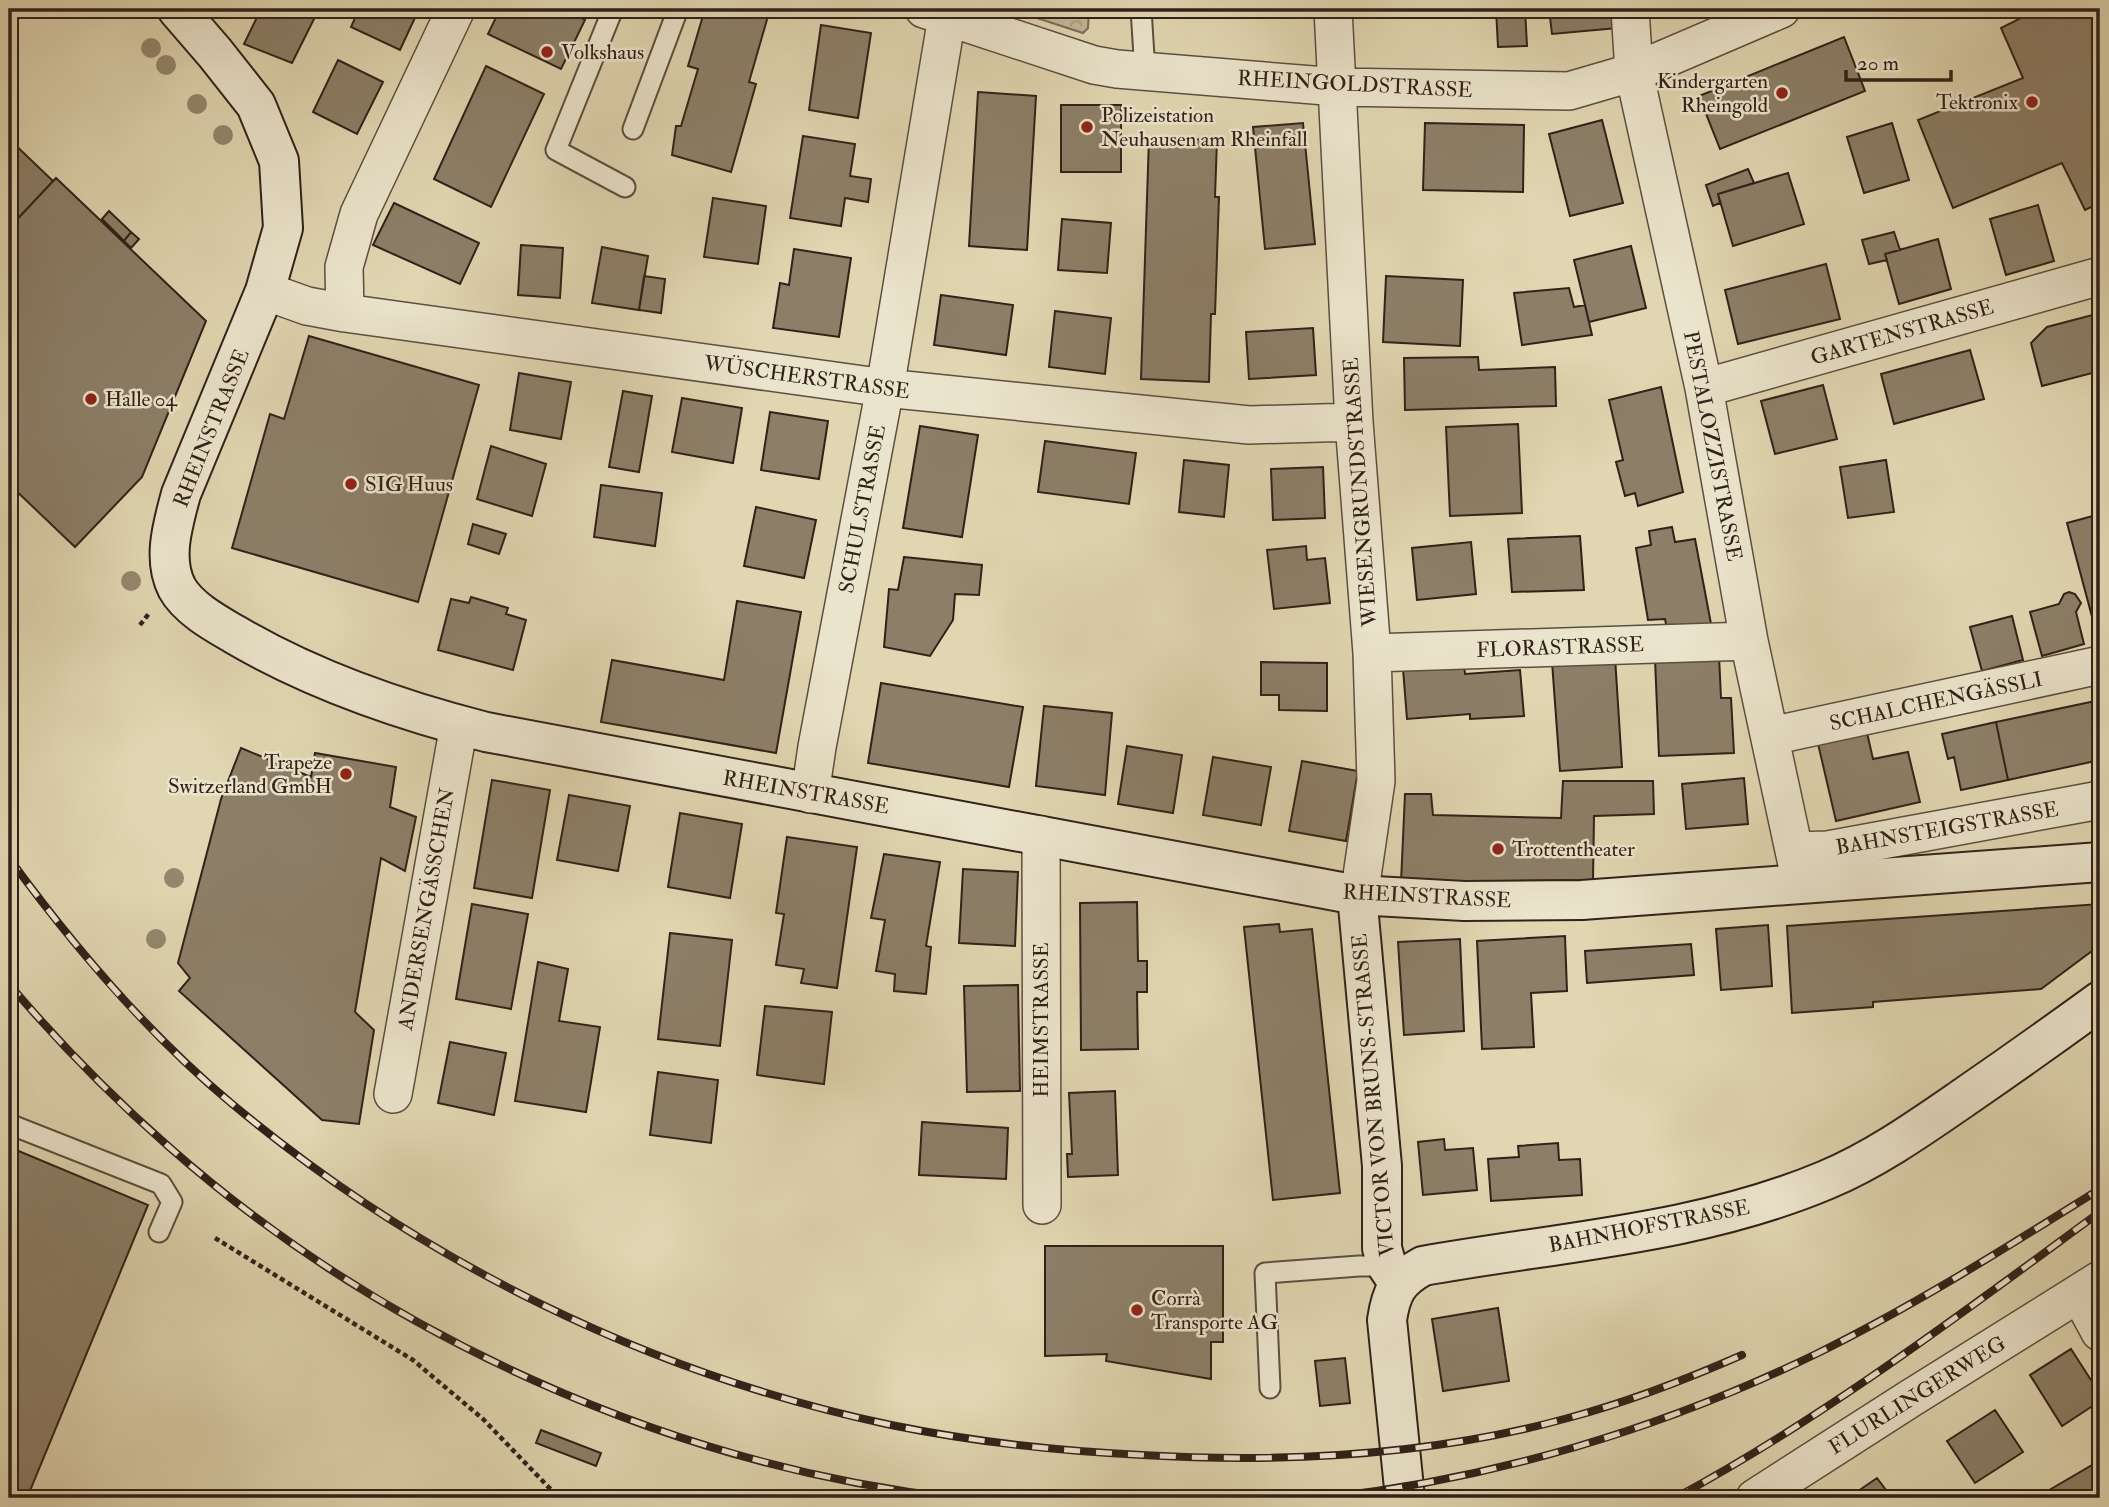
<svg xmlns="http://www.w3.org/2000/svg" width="2109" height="1507" font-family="'IM FELL Double Pica',serif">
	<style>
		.forest { fill: url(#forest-crowns); stroke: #7a6c58; stroke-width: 2 }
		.building { fill: #8c7f68; stroke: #312119; stroke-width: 2 }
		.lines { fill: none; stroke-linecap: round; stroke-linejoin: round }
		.lane-casing { stroke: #5d4e3f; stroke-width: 23 }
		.street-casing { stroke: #5d4e3f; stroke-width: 40 }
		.secondary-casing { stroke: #312119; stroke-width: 42 }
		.path { stroke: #312119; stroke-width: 4.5; stroke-dasharray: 5 3.5; stroke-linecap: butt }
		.lane { stroke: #ebe4cc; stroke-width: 19 }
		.street { stroke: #ebe4cc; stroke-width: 37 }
		.secondary { stroke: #ebe4cc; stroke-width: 38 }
		.rail-casing { stroke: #312119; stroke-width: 8 }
		.rail { stroke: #ebe4cc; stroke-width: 5; stroke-dasharray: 16; stroke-linecap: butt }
		.tree { fill: #94876e }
		.poi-dot { fill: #8f2418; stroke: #ebe4cc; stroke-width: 2.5 }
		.labels { text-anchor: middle; stroke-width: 5; stroke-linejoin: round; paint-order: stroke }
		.poi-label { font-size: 21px; fill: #312119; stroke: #ebe4cc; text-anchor: start }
		.street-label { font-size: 21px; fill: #312119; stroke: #ebe4cc }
	</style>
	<defs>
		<pattern id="forest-crowns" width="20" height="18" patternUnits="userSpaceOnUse" patternTransform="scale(1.75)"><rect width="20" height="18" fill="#c2b797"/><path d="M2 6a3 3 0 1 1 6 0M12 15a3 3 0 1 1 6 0" fill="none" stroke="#a79d82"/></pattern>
	</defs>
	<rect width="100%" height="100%" fill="#e0d6b1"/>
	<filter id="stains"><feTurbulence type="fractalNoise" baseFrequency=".00286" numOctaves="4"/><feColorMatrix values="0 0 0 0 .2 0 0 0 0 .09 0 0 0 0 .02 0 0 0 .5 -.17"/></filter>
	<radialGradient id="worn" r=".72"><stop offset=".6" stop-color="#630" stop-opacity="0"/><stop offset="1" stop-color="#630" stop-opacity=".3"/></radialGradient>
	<path class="forest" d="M1009 9H1089L1088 28 1083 33Z"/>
	<path class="building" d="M261 9H319L292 63 244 44Z
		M359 9H419L400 50 351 27Z
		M500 9H579L576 15 585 20 561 69 488 34Z
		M705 9H770L749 82 756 84 731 172 672 155 676 126H681L698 69 688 66Z
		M1496 9H1525L1527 46 1498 47Z
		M1549 9H1615L1617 28 1552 34Z
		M2039 9H2096L2100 17V203L2085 210 2062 163 1953 208 1918 120 2023 78 2001 28Z
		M821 25 871 33 858 118 809 110Z
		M1844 37 1865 91 1720 149 1699 96Z
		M338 60 383 82 357 134 313 112Z
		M486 66 544 94 491 207 434 179Z
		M978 92 1036 96 1027 250 969 246Z
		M1061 105H1121V172H1061Z
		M1602 120 1623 203 1570 216 1549 134Z
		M1303 123 1315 244 1265 249 1253 127Z
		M1425 123 1524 125 1523 192 1423 190Z
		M1892 123 1909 180 1864 193 1847 137Z
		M803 136 855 144 850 176 871 179 868 202 845 198 841 226 790 218Z
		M1149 138 1217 140 1215 197H1219L1215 314H1211L1209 382 1141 379Z
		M9 139 53 181 9 228Z
		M1748 169 1754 183 1718 194 1720 203 1713 206 1706 185Z
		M1788 173 1804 224 1733 246 1718 194Z
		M56 178 206 321 142 477 75 547 9 484V228Z
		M713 198 766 206 758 264 704 257Z
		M394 203 479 243 460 284 373 245Z
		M2038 205 2054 261 2006 275 1990 219Z
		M109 211 131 232 124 241 102 219Z
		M1062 219 1111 223 1107 273 1058 270Z
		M131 232 139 239 131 248 124 241Z
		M1894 232 1900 250 1885 254 1887 260 1869 264 1862 240Z
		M1938 239 1951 289 1899 304 1885 254Z
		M521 245 563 248 560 298 518 295Z
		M1631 246 1646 308 1589 322 1574 260Z
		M602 247 648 256 639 310 592 303Z
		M794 249 851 258 839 337 773 328 780 283 789 285Z
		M1826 264 1840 319 1738 344 1725 290Z
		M644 276 665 279 661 313 639 310Z
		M1386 276 1463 280 1460 346 1383 342Z
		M1569 288 1574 307 1585 305 1592 335 1522 345 1514 293Z
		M941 295 1013 305 1006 355 934 345Z
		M1055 311 1111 318 1105 374 1049 367Z
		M2100 313V371L2042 386 2031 343 2047 327Z
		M1313 328 1316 375 1249 379 1246 332Z
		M309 336 479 385 418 602 232 548 270 414 284 419Z
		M1970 350 1984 399 1894 424 1881 374Z
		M1478 357 1479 370 1555 367 1556 406 1405 410 1404 358Z
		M519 373 571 382 561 439 510 430Z
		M1823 385 1837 439 1775 454 1761 401Z
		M1661 387 1683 492 1638 506 1635 493 1625 496 1616 462 1623 460 1609 400Z
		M623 391 652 396 639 472 609 467Z
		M682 398 742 408 733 463 672 452Z
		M770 412 828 421 819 479 761 470Z
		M1518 424 1522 513 1450 516 1446 427Z
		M920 426 978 435 962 537 903 528Z
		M1045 441 1136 453 1129 504 1038 492Z
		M491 446 546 464 532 516 477 499Z
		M1184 460 1229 465 1224 517 1179 512Z
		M1886 460 1894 512 1848 518 1840 467Z
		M1323 467 1325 518 1273 520 1271 469Z
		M601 485 662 493 655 546 594 537Z
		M756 507 816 520 804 578 744 566Z
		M2100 514V643H2099L2067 523Z
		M473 524 506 534 499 554 468 544Z
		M1672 527 1675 542 1695 539 1711 624 1667 629 1665 619 1648 620 1636 548 1651 545 1649 531Z
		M1580 536 1584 590 1512 592 1508 539Z
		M1471 542 1476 594 1417 600 1412 548Z
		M1306 546 1307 560 1325 558 1330 603 1274 609 1267 550Z
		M904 557 982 565 979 595 955 594 953 620 930 656 884 647 889 589 898 590Z
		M2069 592 2075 594 2081 603 2076 612 2084 644 2042 656 2030 612 2059 604 2064 594Z
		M471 597 508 608 506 614 526 620 513 670 438 650 451 599 469 603Z
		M737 601 801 612 776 753 601 722 612 660 724 680Z
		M2012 616 2023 660 1982 671 1970 627Z
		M1719 656 1721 698H1731L1734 753 1659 756 1655 659Z
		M1615 657 1622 767 1560 771 1552 662Z
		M1261 662 1327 663V711L1279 710V695H1261Z
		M1464 664 1465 674 1520 670 1524 716 1470 719V714L1407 719 1403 669Z
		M881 683 1023 707 1009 787 868 763Z
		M2100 700V760L2008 780 1996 722Z
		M1044 706 1112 713 1105 795 1036 786Z
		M1996 722 2008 780 1961 790 1954 757 1948 759 1942 734Z
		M1865 724 1873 759 1908 752 1920 802 1836 821 1816 735Z
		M1127 746 1182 755 1173 813 1118 804Z
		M241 748 311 777 315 753 396 767 390 807 416 817 405 871 381 858 355 1012 374 1030 359 1124 322 1120 179 991 190 978 178 963 221 799Z
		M1213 757 1271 767 1261 825 1203 815Z
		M1302 761 1358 771 1346 841 1289 831Z
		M1744 778 1748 824 1686 829 1682 784Z
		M492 780 550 790 532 898 474 888Z
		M1563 781H1653L1654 814 1594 816 1593 880 1401 882 1405 794H1431L1433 815 1561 818Z
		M569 795 630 806 618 871 557 860Z
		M680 813 742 824 730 898 668 887Z
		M787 837 857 847 837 988 801 983 804 969 776 965 784 914 776 913Z
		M884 854 940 862 926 946 931 947 926 994 894 991 895 974 876 971 885 920 871 918Z
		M963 869 1018 872 1015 946 959 943Z
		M1137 902 1138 961H1147V992H1137L1138 1049 1081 1050 1080 903Z
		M472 904 528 914 511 1009 456 999Z
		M2100 904V945L2041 989 1873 1002V1007L1792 1013 1787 926Z
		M1279 924 1280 932 1312 929 1340 1193 1273 1200 1244 927Z
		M1768 925 1772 986 1721 990 1716 929Z
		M670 933 732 940 720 1046 658 1039Z
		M1565 936 1567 991 1531 993 1534 1047 1482 1049 1477 941Z
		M1460 939 1464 1031 1404 1035 1398 942Z
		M1691 944 1694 975 1587 983 1585 951Z
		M538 962 568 969 559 1021 600 1027 586 1112 515 1101Z
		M1018 985 1020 1091 967 1092 964 986Z
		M765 1006 832 1012 824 1084 757 1075Z
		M450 1042 506 1053 494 1115 438 1103Z
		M658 1072 718 1080 711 1143 650 1135Z
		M1115 1091 1118 1175 1068 1177 1067 1154H1072L1069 1093Z
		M922 1122 1008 1128 1006 1179 919 1175Z
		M1444 1139 1445 1150 1473 1148 1477 1190 1423 1195 1418 1142Z
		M1558 1143 1559 1160 1580 1159 1582 1195 1491 1201 1488 1159 1519 1157 1518 1146Z
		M9 1147 148 1205 27 1498 9 1491Z
		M1045 1246H1223V1342H1211V1379L1106 1361 1107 1354 1045 1356Z
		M1498 1308 1509 1381 1443 1391 1432 1319Z
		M2071 1349 2100 1394V1401L2062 1426 2030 1375Z
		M1345 1358 1350 1403 1320 1406 1315 1361Z
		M1995 1410 2023 1452 1975 1483 1947 1441Z
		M541 1430 601 1453 596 1466 536 1443Z
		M2094 1464 2100 1475V1498H2057L2051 1489Z
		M1877 1478 1892 1498H1848Z"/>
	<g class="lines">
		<defs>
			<path id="lane" d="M613 9 556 150 625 187
				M1141 9 1145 72
				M633 129 678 9
				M9 1124 161 1184 172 1202 159 1232
				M1270 1388 1265 1273 1359 1266H1387"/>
			<path id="street" d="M924 9 1094 65 1117 69 1338 87 1569 91 1634 72 1781 9
				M1333 9 1354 422 1372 653 1376 781 1362 876 1357 895
				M1630 9 1634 72 1704 388 1749 641 1801 883
				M265 291 307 306 345 313 885 388 1249 425 1354 422
				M345 313 344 267 359 214 456 9
				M1704 388 2100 276
				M1372 653 1749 641
				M1771 736 2100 665
				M810 794 817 747 885 388 947 17
				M1041 835 1042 1205
				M1794 851 1828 850 2100 800
				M393 1094 459 725
				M2079 1293 2100 1332
				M1755 1498 1911 1398 2100 1280"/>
			<path id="secondary" d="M177 9 215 53 256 105 279 161 283 228 265 291 181 494C173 524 162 559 177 588 188 608 215 623 234 634 312 680 399 710 486 732L1357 895 1464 901 1582 900 2100 862
				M1357 895 1382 1166V1248L1387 1266 1399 1284
				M1405 1498 1387 1320C1391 1293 1397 1280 1423 1266 1557 1242 1698 1234 1826 1180 1876 1159 1921 1127 1966 1096 2011 1065 2056 1033 2100 1001"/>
		</defs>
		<use href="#lane" class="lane-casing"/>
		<use href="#street" class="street-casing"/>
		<use href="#secondary" class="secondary-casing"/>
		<path class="path" d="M140 625 150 612
			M215 1238 413 1360 483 1419 559 1498"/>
		<use href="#lane" class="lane"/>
		<use href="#street" class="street"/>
		<use href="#secondary" class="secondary"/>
		<defs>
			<path id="rail" d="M9 858C74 947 146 1032 231 1103 420 1261 649 1374 891 1425 974 1442 1058 1451 1142 1455 1283 1463 1431 1456 1568 1418 1628 1402 1685 1380 1742 1355
				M9 984C58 1042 111 1096 168 1146 383 1336 671 1466 956 1498
				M1323 1498C1493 1479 1662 1429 1816 1354 1914 1306 2007 1247 2100 1189
				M1675 1498C1825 1417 1962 1313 2100 1212"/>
		</defs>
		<use href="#rail" class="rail-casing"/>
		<use href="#rail" class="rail"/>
	</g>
	<g class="tree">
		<circle cx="151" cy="48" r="10"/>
		<circle cx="166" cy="65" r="10"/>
		<circle cx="197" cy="104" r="10"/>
		<circle cx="223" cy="135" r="10"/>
		<circle cx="131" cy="581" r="10"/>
		<circle cx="174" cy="878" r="10"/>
		<circle cx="156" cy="939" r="10"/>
	</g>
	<g class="poi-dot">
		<circle cx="547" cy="52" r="7"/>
		<circle cx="1782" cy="93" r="7"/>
		<circle cx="2032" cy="102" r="7"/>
		<circle cx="1087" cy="127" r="7"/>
		<circle cx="91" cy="399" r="7"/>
		<circle cx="351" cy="484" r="7"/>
		<circle cx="346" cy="774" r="7"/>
		<circle cx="1498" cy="849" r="7"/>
		<circle cx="1137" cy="1310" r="7"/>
	</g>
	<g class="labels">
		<g class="poi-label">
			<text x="561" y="59">Volkshaus</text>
			<text x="1768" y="88" text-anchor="end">Kindergarten<tspan x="1768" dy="24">Rheingold</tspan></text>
			<text x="2018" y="109" text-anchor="end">Tektronix</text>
			<text x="1101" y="122">Polizeistation<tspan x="1101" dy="24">Neuhausen am Rheinfall</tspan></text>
			<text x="105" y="406">Halle 04</text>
			<text x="365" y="491">SIG Huus</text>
			<text x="332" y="769" text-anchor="end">Trapeze<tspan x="332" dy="24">Switzerland GmbH</tspan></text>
			<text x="1512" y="856">Trottentheater</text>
			<text x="1151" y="1305">Corrà<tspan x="1151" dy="24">Transporte AG</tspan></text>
		</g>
		<g class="street-label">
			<text transform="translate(1355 84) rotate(3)" y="7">RHEINGOLDSTRASSE</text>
			<text transform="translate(1902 332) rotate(-16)" y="7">GARTENSTRASSE</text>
			<text transform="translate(807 377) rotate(8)" y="7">WÜSCHERSTRASSE</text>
			<text transform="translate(211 428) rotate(-68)" y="7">RHEINSTRASSE</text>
			<text transform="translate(1713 446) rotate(79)" y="7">PESTALOZZISTRASSE</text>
			<text transform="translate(1360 492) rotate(-94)" y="7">WIESENGRUNDSTRASSE</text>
			<text transform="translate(862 509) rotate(-79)" y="7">SCHULSTRASSE</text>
			<text transform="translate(1560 647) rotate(-2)" y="7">FLORASTRASSE</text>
			<text transform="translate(1936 701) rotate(-12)" y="7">SCHALCHENGÄSSLI</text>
			<text transform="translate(806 792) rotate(10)" y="7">RHEINSTRASSE</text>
			<text transform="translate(1947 828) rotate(-10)" y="7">BAHNSTEIGSTRASSE</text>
			<text transform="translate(1427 896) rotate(3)" y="7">RHEINSTRASSE</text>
			<text transform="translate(426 909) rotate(-80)" y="7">ANDERSENGÄSSCHEN</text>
			<text transform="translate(1041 1020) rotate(-90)" y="7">HEIMSTRASSE</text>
			<text transform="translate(1373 1095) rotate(-95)" y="7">VICTOR VON BRUNS-STRASSE</text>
			<text transform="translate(1649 1226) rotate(-11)" y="7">BAHNHOFSTRASSE</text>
			<text transform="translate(1917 1395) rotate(-32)" y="7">FLURLINGERWEG</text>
		</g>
	</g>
	<rect width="2109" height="1507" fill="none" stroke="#e0d6b1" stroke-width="35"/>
	<rect x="10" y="10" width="2088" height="1486" fill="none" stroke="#312119" stroke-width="3.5"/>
	<rect x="18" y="18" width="2074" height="1472" fill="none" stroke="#312119" stroke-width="2"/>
	<path d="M1846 70v10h105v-10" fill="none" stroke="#312119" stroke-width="3.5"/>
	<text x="1857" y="70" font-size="21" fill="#312119" stroke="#ebe4cc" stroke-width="5" paint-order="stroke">20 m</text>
	<rect width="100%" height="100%" filter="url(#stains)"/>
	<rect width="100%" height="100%" fill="url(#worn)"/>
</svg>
